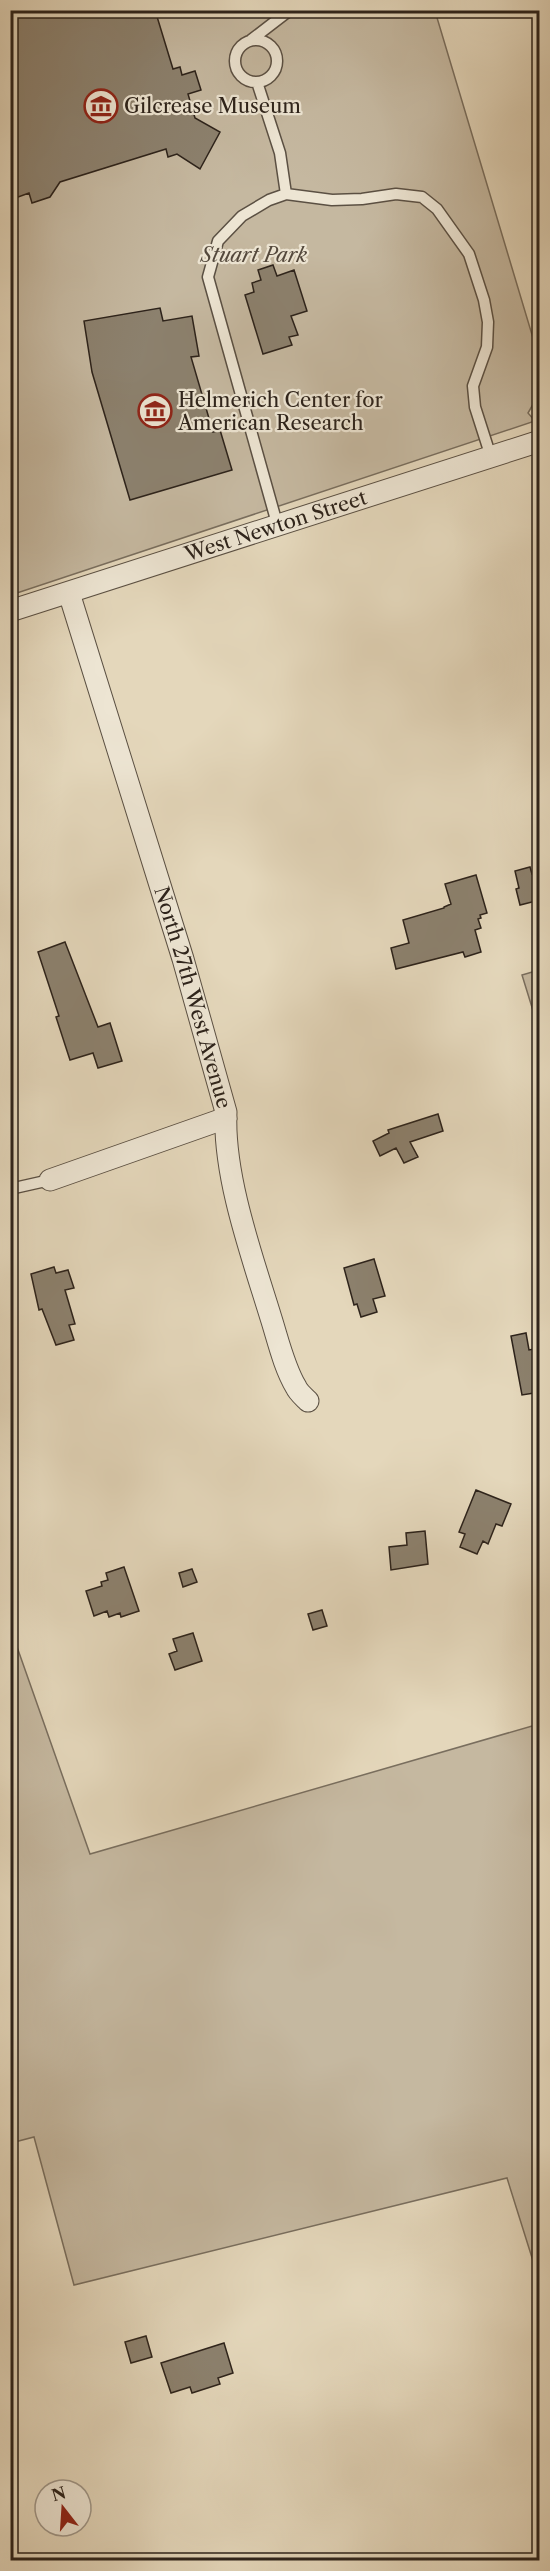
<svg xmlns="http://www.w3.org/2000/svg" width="550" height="2571" font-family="'Libre Caslon Text',serif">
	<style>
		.green { fill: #c5b8a0; stroke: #796e5e; stroke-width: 1.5 }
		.building { fill: #8c816e; stroke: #2d231b; stroke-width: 1.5 }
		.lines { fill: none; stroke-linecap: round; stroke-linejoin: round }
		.lane-casing { stroke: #5b5043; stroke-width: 13 }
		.street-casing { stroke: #5b5043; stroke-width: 23 }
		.lane { stroke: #ede5d3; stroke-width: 10 }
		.street { stroke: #ede5d3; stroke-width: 21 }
		.labels { text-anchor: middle; stroke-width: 4.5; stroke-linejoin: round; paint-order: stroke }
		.poi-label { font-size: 20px; fill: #2d231b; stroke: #ede5d3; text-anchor: start }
		.park-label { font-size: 20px; font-style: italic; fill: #53483c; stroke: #ede5d3 }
		.street-label { font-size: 20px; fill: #2d231b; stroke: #ede5d3 }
	</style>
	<rect width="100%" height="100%" fill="#e4d7bb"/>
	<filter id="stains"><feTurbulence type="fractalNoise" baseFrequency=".00333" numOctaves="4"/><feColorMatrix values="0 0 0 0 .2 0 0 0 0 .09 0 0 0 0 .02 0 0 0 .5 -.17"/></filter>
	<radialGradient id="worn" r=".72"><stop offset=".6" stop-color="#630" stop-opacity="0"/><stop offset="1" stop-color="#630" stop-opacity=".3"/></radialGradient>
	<path class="green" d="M10 11H435L539 358V394L528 413 535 421 11 595Z
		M539 970H540L539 1030 522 975Z
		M10 1627 90 1854 539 1724V2280L507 2178 74 2285 34 2137 11 2143Z"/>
	<path class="building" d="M10 10H155L173 69 180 67 182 75 195 71 201 90 188 94 195 118 220 132 200 169 177 154 168 157 166 149 60 182 50 197 32 203 29 193 10 200Z
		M273 265 277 276 294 270 307 311 291 316 298 335 289 337 292 345 263 354 245 295 254 292 252 283 261 280 258 270Z
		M160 308 163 321 192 316 199 356 191 357 213 432 220 430 232 470 130 500 92 372 84 321Z
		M530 867 532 874 540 872V900L520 905 516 889 519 888 515 871Z
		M476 875 487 913 480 915 481 918 478 919 481 928 475 930 481 952 465 957 463 952 396 969 391 948 409 943 403 920 444 908V907L451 904 445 884Z
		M65 942 98 1027 110 1023 122 1061 98 1068 93 1053 70 1060 56 1017 59 1016 38 952Z
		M438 1114 443 1131 410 1142 418 1157 404 1163 396 1148 380 1156 373 1141 389 1133 388 1130Z
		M374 1259 385 1296 373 1299 377 1312 361 1317 357 1304 354 1305 344 1268Z
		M54 1267 56 1273 68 1270 74 1288 65 1290 75 1324 69 1325 74 1340 56 1345 42 1309 39 1310 31 1274Z
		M526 1333 529 1350 540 1348V1392L522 1395 511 1336Z
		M476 1490 511 1504 502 1526 496 1524 488 1544 483 1541 477 1554 460 1547 465 1534 459 1532Z
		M425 1531 428 1564 391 1570 389 1547 407 1545 406 1533Z
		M124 1567 139 1611 121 1617 120 1613 109 1617 107 1611 94 1616 86 1591 102 1586 101 1582 108 1580 106 1573Z
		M192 1569 197 1582 183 1587 179 1573Z
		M322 1610 327 1626 313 1630 308 1614Z
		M193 1633 202 1661 175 1670 169 1654 177 1651 173 1639Z
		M146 2336 152 2357 131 2363 125 2342Z
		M224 2343 233 2373 218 2378 220 2384 192 2393 190 2387 171 2393 161 2363Z"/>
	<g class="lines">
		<defs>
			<path id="lane" d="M251 40 290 10
				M235 61a21 21 0 1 1 42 0a21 21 0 1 1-42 0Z
				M257 82 280 153 286 194
				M278 527 208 277 218 241 242 216 269 200 286 194 332 200 362 199 396 194 422 197 437 209 469 254 484 300 488 322 487 347 473 386 475 407 491 457
				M10 1189 50 1180"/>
			<g id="street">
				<path id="s1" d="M69 593 183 959 226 1112C223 1176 252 1256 271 1318 278 1340 284 1367 296 1387 298 1392 304 1397 308 1401"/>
				<path id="s2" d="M10 611 540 441"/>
				<path d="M50 1180 226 1118"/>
			</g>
		</defs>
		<use href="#lane" class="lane-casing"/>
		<use href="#street" class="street-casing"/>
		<use href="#lane" class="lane"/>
		<use href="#street" class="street"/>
	</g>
	<defs>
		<symbol id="museum-ring" viewBox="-11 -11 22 22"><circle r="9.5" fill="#ede5d3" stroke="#8f2418" stroke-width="1.5"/><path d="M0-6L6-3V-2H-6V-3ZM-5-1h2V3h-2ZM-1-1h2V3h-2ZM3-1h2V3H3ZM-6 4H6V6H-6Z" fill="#8f2418"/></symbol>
	</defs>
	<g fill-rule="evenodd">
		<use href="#museum-ring" x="82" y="87" width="38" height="38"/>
		<use href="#museum-ring" x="136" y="392" width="38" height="38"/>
	</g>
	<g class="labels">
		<g class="poi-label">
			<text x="124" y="113">Gilcrease Museum</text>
			<text x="178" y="407">Helmerich Center for<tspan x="178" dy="23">American Research</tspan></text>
		</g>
		<g class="park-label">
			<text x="254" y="262">Stuart Park</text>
		</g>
		<g class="street-label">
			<text dy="7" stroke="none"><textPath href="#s2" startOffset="279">West Newton Street</textPath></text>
			<text dy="7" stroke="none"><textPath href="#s1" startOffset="423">North 27th West Avenue</textPath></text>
		</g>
	</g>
	<rect width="550" height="2571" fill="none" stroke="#e4d7bb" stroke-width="36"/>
	<rect x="12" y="12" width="526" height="2547" fill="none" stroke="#2d231b" stroke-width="3"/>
	<rect x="18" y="18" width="514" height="2535" fill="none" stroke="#2d231b" stroke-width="1.5"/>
	<g transform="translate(63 2508) rotate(343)"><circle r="28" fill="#ede5d3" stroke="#a09789" stroke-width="1.5"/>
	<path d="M0-4.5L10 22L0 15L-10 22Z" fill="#8f2418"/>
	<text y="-9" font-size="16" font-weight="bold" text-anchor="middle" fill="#2d231b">N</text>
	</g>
	<rect width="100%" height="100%" filter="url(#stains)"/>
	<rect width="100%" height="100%" fill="url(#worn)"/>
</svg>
